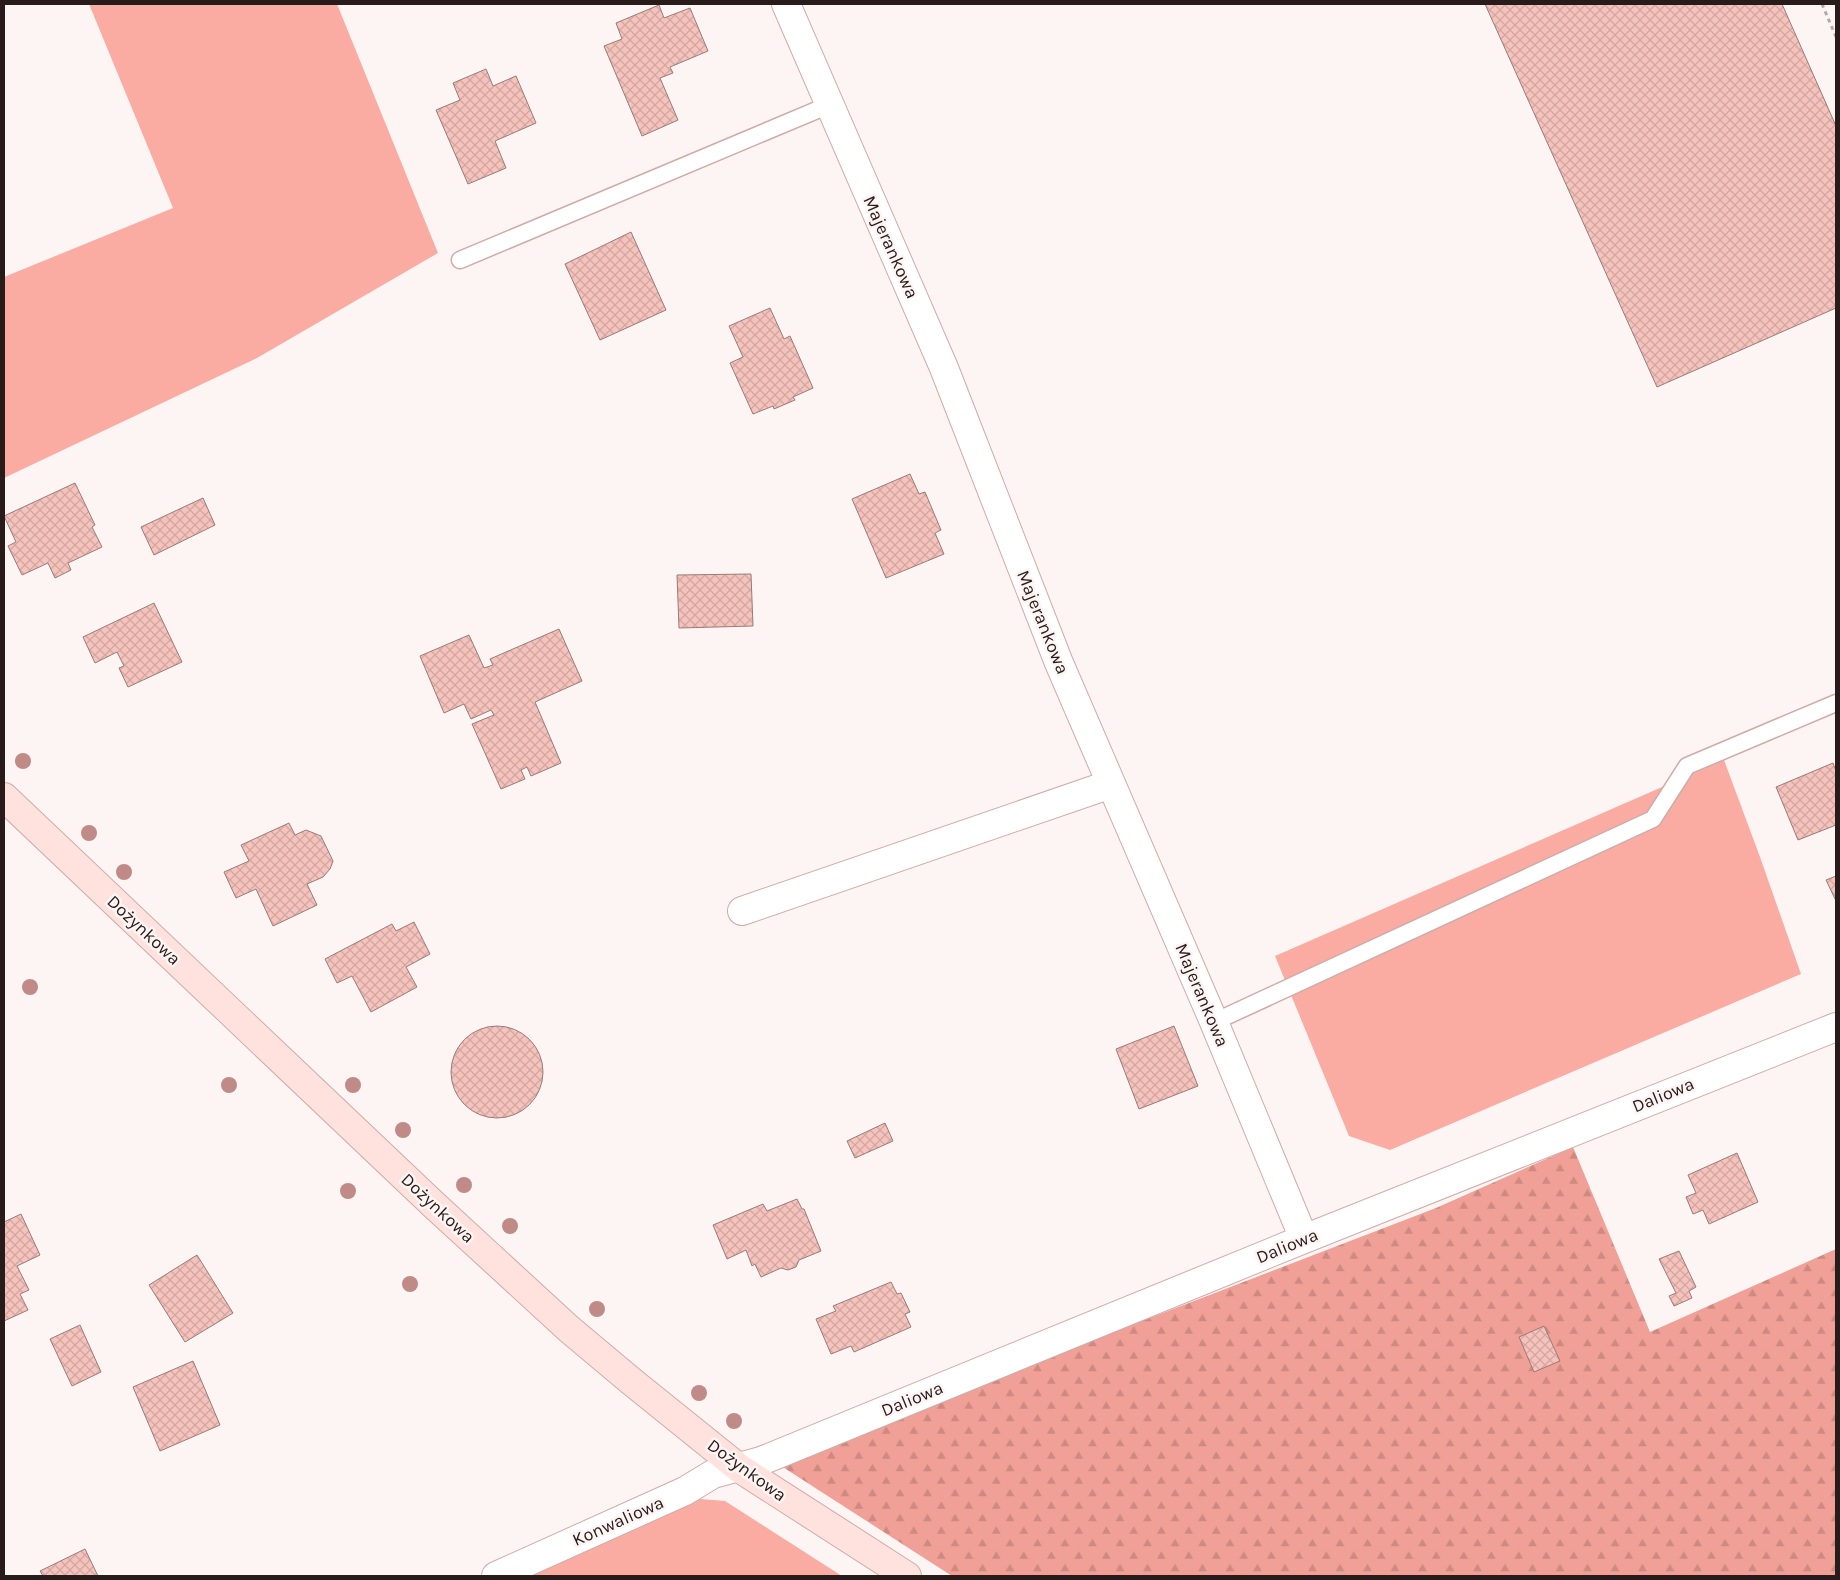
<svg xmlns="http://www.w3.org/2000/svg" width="1840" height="1580" font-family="Karla,sans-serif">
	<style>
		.grass { fill: #fbaca2 }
		.forest { fill: url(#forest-firs) }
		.building { fill: url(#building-cross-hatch); stroke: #9c7a76 }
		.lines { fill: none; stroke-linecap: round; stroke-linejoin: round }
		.lane-casing { stroke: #d0aba7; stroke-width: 19 }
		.street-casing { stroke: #d0aba7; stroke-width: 30 }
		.secondary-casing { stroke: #d0aba7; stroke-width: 30 }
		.path { stroke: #b3a9a8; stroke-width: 3; stroke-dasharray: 4 4; stroke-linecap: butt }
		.lane { stroke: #fff; stroke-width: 16 }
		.street { stroke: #fff; stroke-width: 28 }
		.secondary { stroke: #ffe1dd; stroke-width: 28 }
		.tree { fill: #c08a86 }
		.labels { text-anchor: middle; stroke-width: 5; stroke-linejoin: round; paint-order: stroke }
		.street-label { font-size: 18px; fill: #281b19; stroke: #fdf5f4 }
	</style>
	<defs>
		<pattern id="forest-firs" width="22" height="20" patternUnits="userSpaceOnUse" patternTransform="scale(1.25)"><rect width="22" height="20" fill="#f0a096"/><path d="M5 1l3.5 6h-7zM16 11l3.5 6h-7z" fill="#ce8981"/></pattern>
		<pattern id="building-cross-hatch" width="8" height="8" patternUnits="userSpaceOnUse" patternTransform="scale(1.25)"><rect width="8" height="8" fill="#f5c3bc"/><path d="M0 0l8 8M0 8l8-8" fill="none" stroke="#d2a7a1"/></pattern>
	</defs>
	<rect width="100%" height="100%" fill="#fdf5f4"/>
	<path class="grass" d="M89 4H337L438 253 257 358 4 478V277L173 208Z
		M1724 760 1760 857 1801 974 1390 1150 1349 1136 1275 956Z
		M689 1498 725 1501 842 1576H526Z"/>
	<path class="forest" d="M1573 1147 1650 1332 1836 1249V1576H952L775 1462 1436 1208Z"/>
	<path class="building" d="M1485 4H1782L1836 126V308L1657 387Z
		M659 5 664 18 690 8 708 51 670 67 673 73 660 78 678 120 642 136 604 46 622 39 616 23Z
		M486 69 493 86 516 76 536 123 495 141 506 168 468 184 436 110 460 100 453 83Z
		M631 232 666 310 600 340 565 264Z
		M770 308 784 339 790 336 813 388 793 397 795 400 774 409 773 406 753 414 730 363 743 357 729 326Z
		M910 474 919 494 925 492 941 530 935 533 944 554 886 578 852 499Z
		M75 483 95 525 92 527 102 547 68 563 71 570 55 578 48 563 22 575 8 546 16 542 4 516Z
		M203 498 215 525 154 555 141 527Z
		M751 574 753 626 679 628 677 575Z
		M154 603 182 662 128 687 119 668 124 666 117 652 95 663 83 637Z
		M559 629 582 681 535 702 561 763 531 776 527 767 521 770 525 779 501 789 472 724 494 715 491 710 471 719 464 704 444 713 420 656 469 635 484 668 493 665 490 659Z
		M1833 763 1836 771V825L1798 840 1776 787Z
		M289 823 295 835 306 830 321 836 333 861 330 869 323 877 307 884 317 905 273 926 256 889 236 898 224 872 249 861 241 845Z
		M1836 876V901L1826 880Z
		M414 922 430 954 406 967 417 987 371 1012 352 976 337 983 325 959 392 924 396 931Z
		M1174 1026 1198 1086 1139 1109 1116 1049Z
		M451 1072a46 46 0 1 1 92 0a46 46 0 1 1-92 0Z
		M885 1123 893 1141 855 1158 847 1141Z
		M1737 1153 1758 1202 1709 1224 1703 1210 1693 1214 1686 1197 1696 1193 1688 1175Z
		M797 1199 802 1209H804L821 1251 799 1260 796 1267 788 1270 781 1268 761 1277 755 1264 752 1266 746 1250 727 1259 713 1225 763 1204 767 1211Z
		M21 1214 40 1255 17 1266 29 1290 20 1294 28 1310 4 1321V1222Z
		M1679 1251 1696 1287 1689 1291 1692 1298 1674 1306 1669 1296 1676 1293 1659 1259Z
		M197 1255 233 1313 185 1342 149 1285Z
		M891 1282 897 1294 901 1293 910 1312 905 1314 911 1327 854 1352 851 1346 831 1354 816 1319 836 1311 833 1306Z
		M80 1325 101 1372 72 1386 50 1339Z
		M1544 1326 1560 1361 1534 1372 1519 1337Z
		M193 1361 220 1425 160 1451 133 1387Z
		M85 1549 98 1576H43L40 1571Z"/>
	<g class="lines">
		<defs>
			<path id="lane" d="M460 260 829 105
				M1214 1022 1653 819 1687 766 1836 703"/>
			<path id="street" d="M786 4 944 368 1059 663 1214 1022 1304 1239
				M742 911 1111 784
				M496 1576 685 1491 713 1474 761 1461 1304 1239 1836 1027"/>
			<path id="secondary" d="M4 797 434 1205 569 1329 631 1381 739 1468 907 1576"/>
		</defs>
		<use href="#lane" class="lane-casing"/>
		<use href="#street" class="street-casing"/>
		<use href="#secondary" class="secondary-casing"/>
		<path class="path" d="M1822 4 1836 37"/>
		<use href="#lane" class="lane"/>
		<use href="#street" class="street"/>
		<use href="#secondary" class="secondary"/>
	</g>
	<g class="tree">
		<circle cx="23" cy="761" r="8"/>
		<circle cx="89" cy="833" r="8"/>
		<circle cx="124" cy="872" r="8"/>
		<circle cx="30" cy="987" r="8"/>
		<circle cx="229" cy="1085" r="8"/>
		<circle cx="353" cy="1085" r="8"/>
		<circle cx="403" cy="1130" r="8"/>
		<circle cx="464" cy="1185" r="8"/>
		<circle cx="348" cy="1191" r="8"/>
		<circle cx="510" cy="1226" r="8"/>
		<circle cx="410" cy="1284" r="8"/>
		<circle cx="597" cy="1309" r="8"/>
		<circle cx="699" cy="1393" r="8"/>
		<circle cx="734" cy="1421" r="8"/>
	</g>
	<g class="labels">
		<g class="street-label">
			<text transform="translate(891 247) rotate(66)" y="6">Majerankowa</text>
			<text transform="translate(1043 622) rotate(68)" y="6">Majerankowa</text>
			<text transform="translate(144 930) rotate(43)" y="6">Dożynkowa</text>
			<text transform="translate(1202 995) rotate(67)" y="6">Majerankowa</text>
			<text transform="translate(1663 1095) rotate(-22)" y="6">Daliowa</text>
			<text transform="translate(438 1208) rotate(43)" y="6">Dożynkowa</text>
			<text transform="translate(1287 1246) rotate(-22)" y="6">Daliowa</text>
			<text transform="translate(912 1399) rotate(-22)" y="6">Daliowa</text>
			<text transform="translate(747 1470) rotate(36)" y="6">Dożynkowa</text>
			<text transform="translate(618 1521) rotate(-24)" y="6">Konwaliowa</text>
		</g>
	</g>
	<rect width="1840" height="1580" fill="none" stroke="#281b19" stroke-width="10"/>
</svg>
